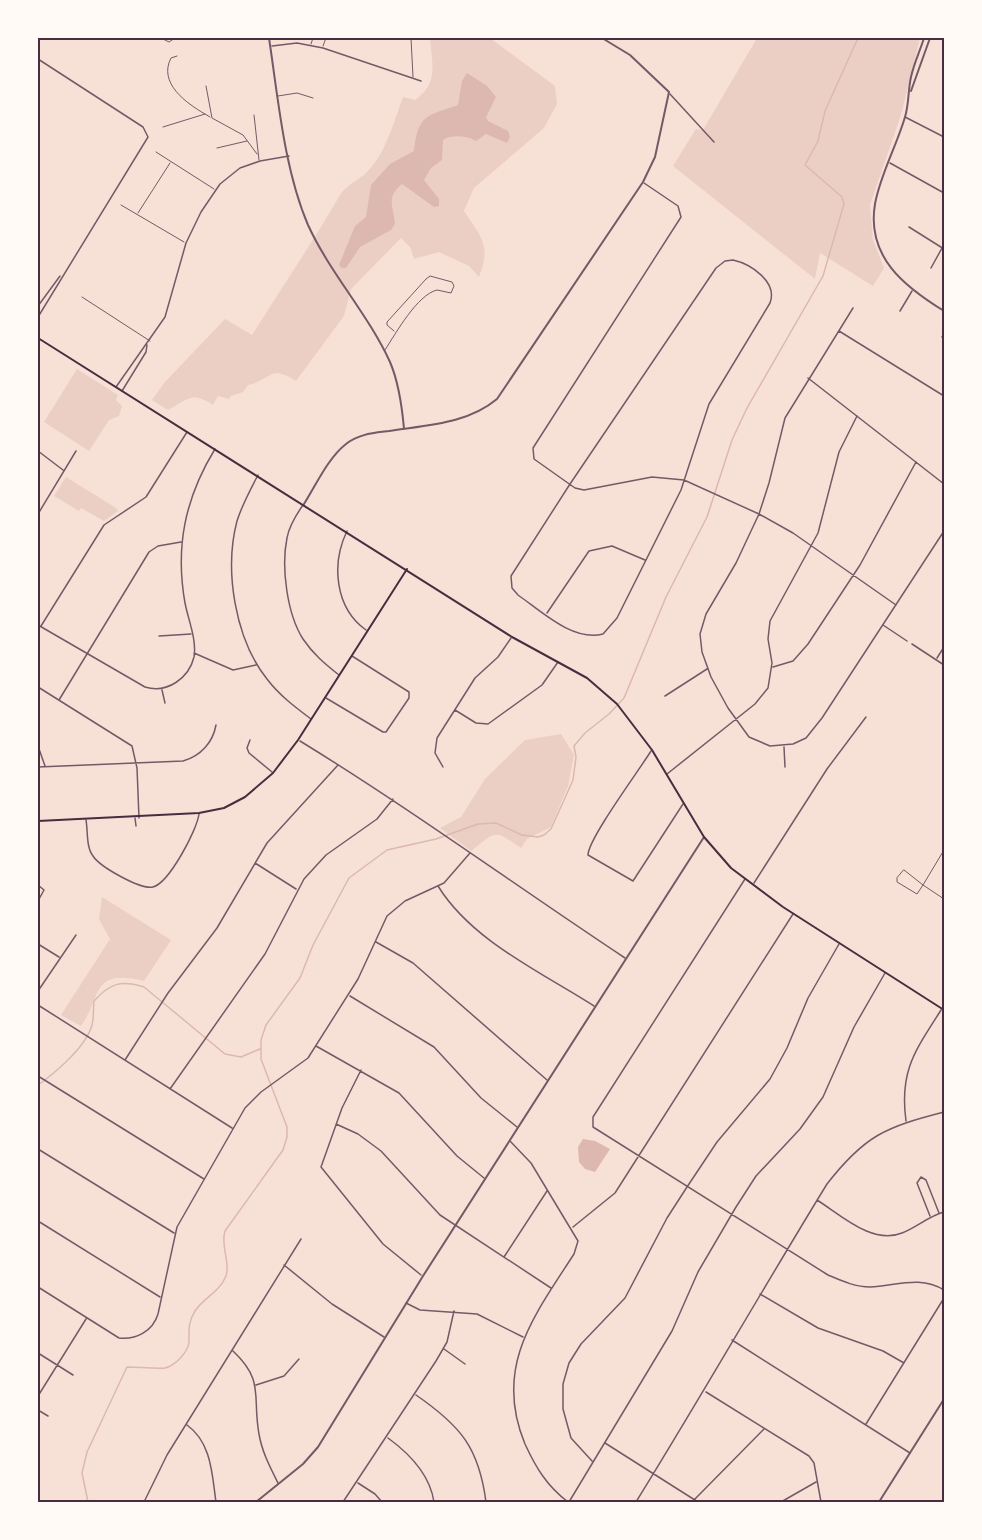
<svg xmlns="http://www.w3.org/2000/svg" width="982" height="1540" font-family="Arial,sans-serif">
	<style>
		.green { fill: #ebcfc5 }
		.water { fill: #dcb8b0 }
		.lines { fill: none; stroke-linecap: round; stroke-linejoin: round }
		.stream { stroke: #dcb8b0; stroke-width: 1.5 }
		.service { stroke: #755966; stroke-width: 1 }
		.minor { stroke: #755966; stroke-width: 1.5 }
		.tertiary { stroke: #755966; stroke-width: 2 }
		.secondary { stroke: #4a2c40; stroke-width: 2 }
		.neatline { fill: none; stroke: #4a2c40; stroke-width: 2 }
	</style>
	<rect width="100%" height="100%" fill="#f7e1d7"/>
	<path class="green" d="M430 38H490L555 86 557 104 544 128 474 188 464 211C482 238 491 245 479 277L469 266 439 252 414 259 410 247 401 238 351 289 344 316 296 381C269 364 272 380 248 385L243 392 231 396 229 399 218 396 213 405C191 391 189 399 168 410L152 400 164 383 225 319 252 335C281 289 312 243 340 195 346 185 359 180 367 172 386 153 394 121 403 97L415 100C439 83 432 64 430 38Z
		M757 38H920L901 115 870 205 873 240 884 268 873 286 820 253 815 279 673 166 696 129 703 130Z
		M77 369 118 395 116 400 122 406 119 416 109 420 89 451 44 422Z
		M66 477 116 508 118 511 104 521 81 508 79 511 54 496Z
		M561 734 574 755 568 786 551 827 527 839 521 848C493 829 497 831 471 851L440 828 461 817 485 779 525 740Z
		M102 897 171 940 144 981C90 968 102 997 81 1026L61 1015 110 939 99 919Z"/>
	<path class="water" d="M467 73 487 86 496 97 486 117 488 121 508 131 510 137 507 143 486 134 476 141C468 136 451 134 443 140L442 160 431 168 424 180 439 199V206L434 207 402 184C386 197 393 205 395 224L391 230 360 247 346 268H342L339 265 355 226 366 217 371 185 390 164 414 151C418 113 428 116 458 105L462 81Z
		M583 1139 595 1141 610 1149 595 1172 585 1169 579 1162 578 1147Z"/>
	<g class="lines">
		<path class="stream" d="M38 1085C55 1073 86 1047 92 1025 94 1018 93 1009 94 1001 110 983 121 980 144 987L225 1054 241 1057 260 1049
			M88 1502 82 1473 87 1452 127 1367C137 1367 157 1369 165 1368 175 1366 188 1352 189 1342 189 1330 188 1322 195 1311 204 1297 219 1293 226 1276 231 1262 220 1247 225 1231L283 1150 287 1137V1127L261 1059V1040L266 1025 300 978 313 945 349 878 387 850 436 839 478 824 496 823 522 835 538 837 544 835 551 829 573 780 576 757 574 746 585 733 609 714 624 698 666 597 707 517 732 440 747 408 823 276 844 204 842 197 805 165 818 141 825 111 858 38"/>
		<path class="service" d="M161 38 169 42 175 38
			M411 38 413 77
			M683 38H694
			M311 44 313 38
			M323 46 326 38
			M177 56 171 58C158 83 186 103 205 114
			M206 86 212 118 243 135 257 154
			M278 96 297 93 313 98
			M254 115 259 160
			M163 127 205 114 210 117
			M217 148 247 141
			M156 152 214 189
			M121 205 184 242
			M138 213 170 163
			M82 297 150 341
			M385 350C396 333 417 295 437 290L451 293 454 286 452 282 430 276 426 279 387 322V325L394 331
			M944 850 923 885 944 899
			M904 870 923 885 917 894 897 882V878Z"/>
		<path class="minor" d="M272 46 297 43 323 48 421 81
			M38 59 143 127 148 137 38 317
			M670 94 714 142
			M905 117 944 137
			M890 163 944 193
			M644 183 678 206 681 217 533 448 534 459 575 488 584 490 652 477 684 480 759 514 793 533 896 605
			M909 227 944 249
			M733 260C751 264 778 282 770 303L709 404 681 490 617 618 603 634C573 642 541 611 518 595L512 588 511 576 570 484 716 268 725 261Z
			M931 268 942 248
			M38 306 60 276
			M853 308 785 418 769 483 759 514 736 563 706 614 700 634 702 652 711 677 728 708 749 737 770 746 793 744 806 738 822 718 944 531
			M900 311 912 291
			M839 331 944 396
			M942 337 944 334
			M808 378 944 484
			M116 387 165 317 186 243 201 212 220 184 240 168 260 161 289 156
			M122 391 146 352 147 345
			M38 451 63 470
			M258 475C250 490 242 505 237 521 224 570 235 639 267 679 279 695 295 707 311 719
			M303 505C296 515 289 526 287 538 281 567 287 614 303 639 313 654 325 664 339 675
			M38 514 76 451
			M347 531C331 564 335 608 366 630
			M547 613 589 551 612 546 645 560
			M38 625 145 687C167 694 189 678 194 657 197 640 188 619 185 603 175 547 185 498 215 449
			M883 625 907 641
			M41 626 104 525 146 497 187 432
			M159 636 191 634
			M912 644 944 665
			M194 653 233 670 256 665
			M937 658 944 647
			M773 667 793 661 808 644 860 565 916 462
			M38 687 132 746 137 768 139 818
			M162 690 165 703
			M665 696 707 669
			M326 698 383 732H386L409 698V692L352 656
			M59 700 149 552 158 546 181 542
			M455 710 476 723 488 724 542 685 558 662
			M250 740 247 748 249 753 272 772
			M300 741C411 809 516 886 625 958
			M38 746 45 766
			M784 747 785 767
			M651 751C640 769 588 839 588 855L633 881 683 804
			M38 767 183 761C201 756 213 742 216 725
			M443 767 435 753 437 738 475 678 498 657 511 638
			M667 774 755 704 768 688 772 663 768 639 770 621 818 533 839 452 857 416
			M135 818 136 826
			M86 820C88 831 86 847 93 856 100 867 141 890 153 887 169 883 197 830 199 814
			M255 863 296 889
			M745 879 593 1117V1127L828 1275C842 1281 855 1287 870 1287 896 1286 920 1275 944 1290
			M754 883 827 769 866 717
			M38 885 44 890 38 901
			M438 886C472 941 541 972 594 1006
			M376 942 413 963 547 1080
			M38 944 59 957
			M38 991 76 935
			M350 996 434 1047 481 1098 517 1127
			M38 1005 232 1128
			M316 1046 399 1093 457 1156 484 1178
			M125 1060 168 993 217 928 267 843 338 765
			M361 1070 342 1108 321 1167 383 1244 421 1275
			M38 1076 204 1179
			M170 1089 265 954 304 879 326 855 377 819 393 799
			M906 1121C899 1070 916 1050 941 1010
			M336 1124 358 1134 381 1151 440 1215 551 1288
			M510 1141 531 1163 578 1241 574 1254C534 1316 493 1367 525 1444 536 1468 547 1486 568 1502
			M38 1149 174 1233
			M817 1200C841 1215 872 1245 902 1233 917 1227 929 1216 944 1212
			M930 1216 917 1183 921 1177 926 1180 939 1213
			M38 1221 160 1297
			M573 1227 615 1193 793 914
			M504 1257 547 1191
			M284 1265 332 1304 384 1337
			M38 1287 119 1338C136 1340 153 1331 158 1314L177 1227 245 1108 261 1092 308 1058 358 979 387 916 405 901 444 883 470 853
			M760 1294 818 1328 883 1351 904 1363
			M406 1303 420 1310 477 1314 523 1337
			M732 1340 910 1453
			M444 1349 465 1364
			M233 1351C265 1381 252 1396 259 1434 262 1452 270 1467 278 1483
			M38 1353 73 1375
			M256 1385 284 1376 299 1359
			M706 1392 809 1456 814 1463 821 1502
			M416 1395C461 1426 479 1448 486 1502
			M38 1396 86 1319
			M38 1410 48 1416
			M866 1424 944 1298
			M187 1425C212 1443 212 1475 216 1502
			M388 1438C410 1454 430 1475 434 1502
			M605 1443 698 1502
			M592 1461 571 1438 563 1409V1384L569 1363 581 1344 625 1298 667 1218 687 1187 717 1142 770 1079 787 1048 808 998 839 944
			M358 1483 375 1494 382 1502
			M694 1500 764 1429
			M144 1502 167 1455 301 1239
			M343 1502 436 1361 447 1342 454 1311
			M569 1502 672 1331 698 1272 736 1207 756 1176 800 1129 823 1097 854 1027 885 973
			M636 1502C701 1397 762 1290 827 1184 865 1135 886 1127 944 1112
			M781 1502 816 1482"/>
		<path class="tertiary" d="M269 38C278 97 284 169 308 225 330 273 368 314 390 362 399 383 402 406 404 429
			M924 38C920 51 914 63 911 77 908 90 909 104 905 117 897 145 880 175 875 204 866 257 905 287 944 311
			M911 91 930 38
			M304 504C316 485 328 458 346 444 358 434 374 433 389 431 427 425 467 424 497 399L643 182 655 157 669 92 630 55 602 38
			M256 1502 303 1464 318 1447 423 1276 704 837
			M879 1502 944 1399"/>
		<path class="secondary" d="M38 338 512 637 587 678 617 704 652 750 704 837 731 868 783 907 944 1010
			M38 821 199 813 224 808 245 797 273 773 298 740 407 569"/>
	</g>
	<rect width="982" height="1540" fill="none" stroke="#fffaf5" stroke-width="78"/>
	<rect x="39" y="39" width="904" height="1462" class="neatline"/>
</svg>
